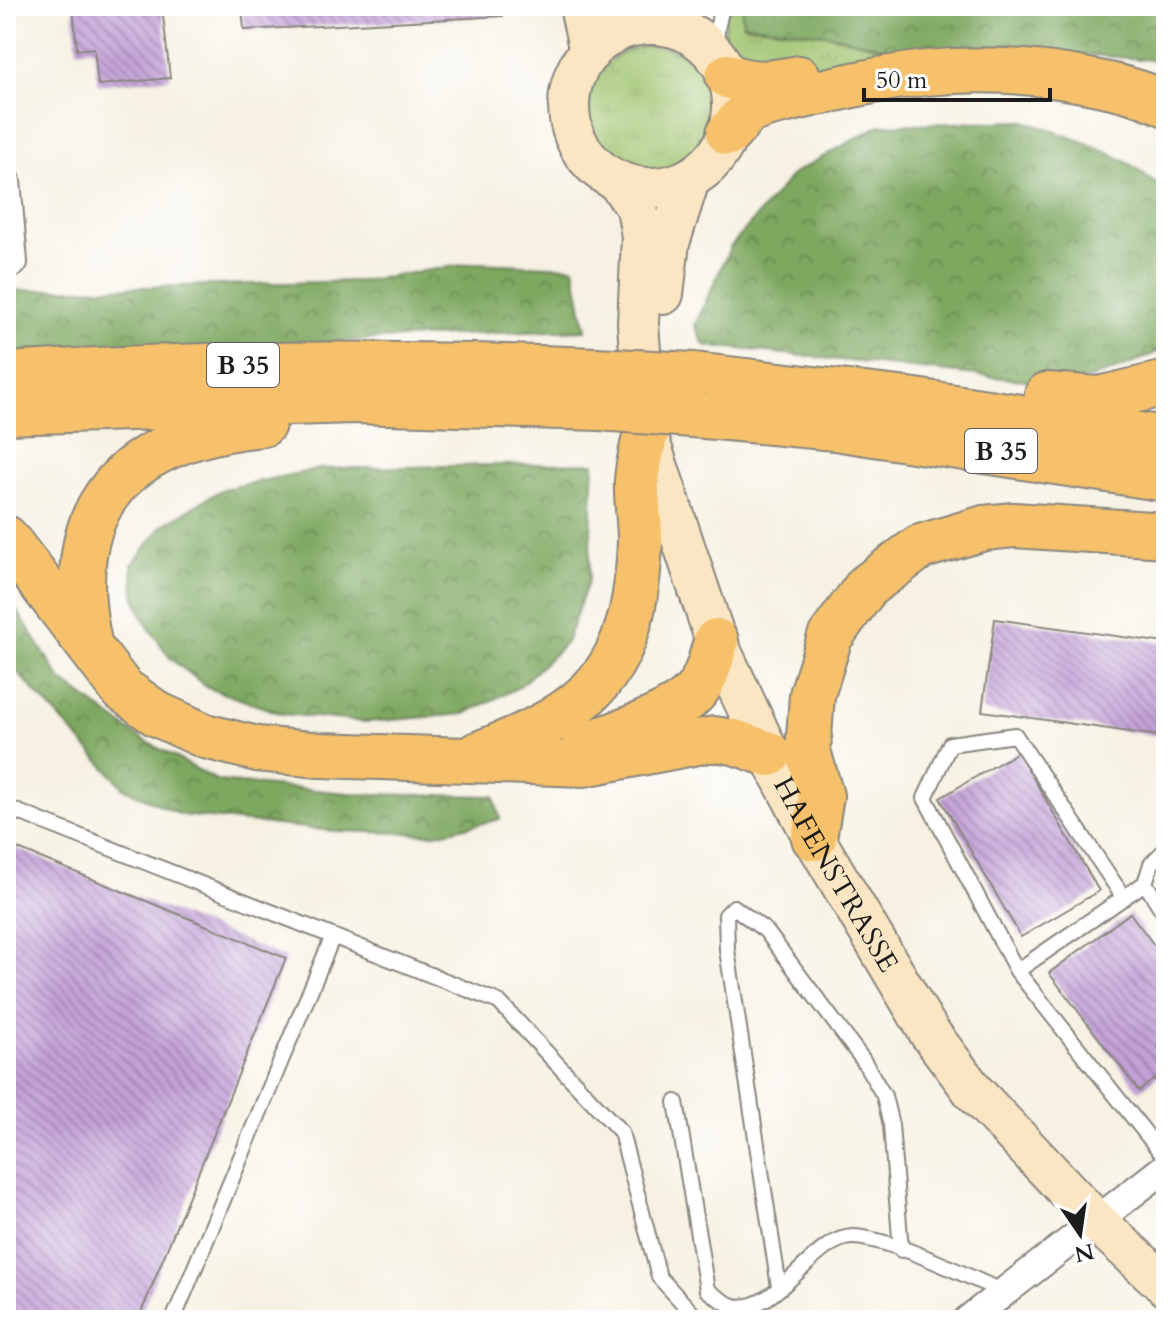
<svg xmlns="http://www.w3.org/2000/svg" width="1172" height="1326" font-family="Cardo,serif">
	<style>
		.grass { fill: url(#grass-tufts); stroke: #5d6f44; stroke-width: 2 }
		.forest { fill: url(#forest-crowns); stroke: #4d623e; stroke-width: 2 }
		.building { fill: url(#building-back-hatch) }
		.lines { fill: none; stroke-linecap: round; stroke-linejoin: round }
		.lane-casing { stroke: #89867f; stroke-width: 18 }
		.street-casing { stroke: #89867f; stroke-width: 32 }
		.secondary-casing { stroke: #89867f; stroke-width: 44 }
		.highway-casing { stroke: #89867f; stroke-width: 48 }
		.lane { stroke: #fff; stroke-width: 14 }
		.street { stroke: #fff; stroke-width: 28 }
		.secondary { stroke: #fbe6c4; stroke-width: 40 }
		.highway { stroke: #f6c16b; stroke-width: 44 }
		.highway-bridge-casing { stroke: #89867f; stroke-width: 48; stroke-linecap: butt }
		.highway-bridge { stroke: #f6c16b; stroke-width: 44 }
		.labels { text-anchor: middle; stroke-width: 6; stroke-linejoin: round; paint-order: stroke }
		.shield { fill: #fff; stroke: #606060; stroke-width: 2 }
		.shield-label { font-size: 26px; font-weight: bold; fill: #1c1c1c }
		.street-label { font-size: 28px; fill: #1c1c1c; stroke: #fff }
	</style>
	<defs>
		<pattern id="grass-tufts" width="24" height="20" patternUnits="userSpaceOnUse" patternTransform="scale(2)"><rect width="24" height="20" fill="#9ec26c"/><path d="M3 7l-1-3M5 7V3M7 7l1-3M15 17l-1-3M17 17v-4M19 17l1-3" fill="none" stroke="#88a65d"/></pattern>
		<pattern id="forest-crowns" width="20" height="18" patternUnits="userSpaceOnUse" patternTransform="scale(2)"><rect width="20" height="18" fill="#7ea860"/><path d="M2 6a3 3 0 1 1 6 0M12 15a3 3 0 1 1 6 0" fill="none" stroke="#66884e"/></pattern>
		<pattern id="building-back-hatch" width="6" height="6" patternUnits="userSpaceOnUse" patternTransform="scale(2)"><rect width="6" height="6" fill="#c3a1d7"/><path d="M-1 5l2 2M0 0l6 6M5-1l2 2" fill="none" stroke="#9e82ae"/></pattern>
	</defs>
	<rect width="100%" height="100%" fill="#fff"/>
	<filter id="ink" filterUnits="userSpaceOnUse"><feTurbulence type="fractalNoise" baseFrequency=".0125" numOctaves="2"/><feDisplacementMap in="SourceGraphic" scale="16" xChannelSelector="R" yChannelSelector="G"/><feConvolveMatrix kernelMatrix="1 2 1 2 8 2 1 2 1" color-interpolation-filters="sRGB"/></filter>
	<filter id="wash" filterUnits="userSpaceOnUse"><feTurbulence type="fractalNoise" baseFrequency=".006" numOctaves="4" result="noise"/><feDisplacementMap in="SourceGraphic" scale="32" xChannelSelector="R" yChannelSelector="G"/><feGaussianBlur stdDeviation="1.8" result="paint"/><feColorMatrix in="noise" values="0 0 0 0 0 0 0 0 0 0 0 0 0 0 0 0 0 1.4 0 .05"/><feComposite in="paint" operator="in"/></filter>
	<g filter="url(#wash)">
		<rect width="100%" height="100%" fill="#f6f1e2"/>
		<path class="grass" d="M731 6H742L743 25 825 34 904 53 768 76 734 59 724 37 725 19Z
			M589 108a62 62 0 1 1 124 0a62 62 0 1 1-124 0Z"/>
		<path class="forest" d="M742 6H1166V61L1063 53 905 52 825 34 743 24Z
			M1024 121C1077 139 1126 152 1166 193V348L1124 367 1068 385 704 345 695 325 731 246 794 173 880 125Z
			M475 263 574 267 586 330C393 335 199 352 6 362V291L360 281Z
			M594 463 589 579 566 643 519 687 464 714 366 722 283 714 208 688 170 658 145 622 134 595 132 565 162 526 223 489 319 469Z
			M6 593 61 680 140 738 218 781 358 794 494 796 500 819 436 834 333 831 181 815 125 789 6 660Z"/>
		<g id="blocks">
			<path class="building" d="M73 6H162L170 78 98 85 94 48 77 50Z
				M242 6H503V16L244 30Z
				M995 619 1166 643V737L982 711Z
				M1018 752 1099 891 1021 937 940 798Z
				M6 844 286 958 138 1320H6Z
				M1130 913 1166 961V1070L1139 1091 1049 973Z"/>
		</g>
	</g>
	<g filter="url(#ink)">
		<use href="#blocks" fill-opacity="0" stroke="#89867f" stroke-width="2"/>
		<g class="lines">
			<defs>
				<path id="lane" d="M658 24 686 12 692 6
					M717 56V29L722 6
					M6 807 499 1002 621 1132 659 1277 694 1315 707 1320
					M1145 883 1151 864 1166 849
					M1166 916 1145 883 1017 971 1166 1159
					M1017 971 925 798 950 744 1015 735 1124 898
					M676 1102 707 1290C714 1295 725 1304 734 1306 777 1315 815 1235 854 1237 897 1240 963 1275 1004 1292
					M779 1287 727 950 726 915 734 907 766 931 863 1060 884 1096 891 1125 901 1250
					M173 1320 333 936"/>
				<path id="street" d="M6 181 13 262
					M968 1320 1166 1167"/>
				<g id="secondary">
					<path d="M580 6 590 52"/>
					<circle cx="651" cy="106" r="82"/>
					<path id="s1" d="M618 182 637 208 642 236 638 324 646 432 716 641 769 754 814 838 929 1032 973 1091 1096 1221 1166 1286"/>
					<path d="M663 294 669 243 689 180"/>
				</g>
				<path id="highway" d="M728 76C753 86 773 83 799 78
					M729 133 748 111 770 104C885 77 959 58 1078 79 1109 85 1138 90 1166 104
					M6 375C202 362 398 362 595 370
					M694 375 908 400 1166 439
					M1047 395 1099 399 1166 383
					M6 412 353 401 600 408
					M705 416 835 428 1166 479
					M6 538 122 689 157 714 205 736 257 749 320 755 584 764 714 739 734 742 769 754
					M89 642C59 503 128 437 263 424
					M584 745C614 735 672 716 693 694 707 680 711 659 716 641
					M478 754C594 710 635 671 640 541 640 520 636 500 637 480 638 464 643 447 646 432
					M814 838 821 796 808 751 812 695 830 637 867 586 920 547 984 528 1014 525 1166 535"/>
			</defs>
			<use href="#lane" class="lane-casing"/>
			<use href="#street" class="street-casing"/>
			<use href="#secondary" class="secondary-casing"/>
			<use href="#highway" class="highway-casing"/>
			<use href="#lane" class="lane"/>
			<use href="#street" class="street"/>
			<use href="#secondary" class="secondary"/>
			<use href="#highway" class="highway"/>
			<defs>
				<path id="highway-bridge" d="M595 370 694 375
					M600 408 705 416"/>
			</defs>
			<use href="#highway-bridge" class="highway-bridge-casing"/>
			<use href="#highway-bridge" class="highway-bridge"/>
		</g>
	</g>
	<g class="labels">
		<g class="shield">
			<rect x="207" y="343" width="72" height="44" rx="6"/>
			<rect x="965" y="429" width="72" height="44" rx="6"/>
		</g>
		<g class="shield-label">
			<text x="243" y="374">B 35</text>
			<text x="1001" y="460">B 35</text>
		</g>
		<g class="street-label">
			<text dy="10" stroke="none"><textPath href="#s1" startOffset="740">HAFENSTRASSE</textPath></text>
		</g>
	</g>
	<rect width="1172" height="1326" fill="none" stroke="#fff" stroke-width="32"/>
	<g transform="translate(1080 1234) rotate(167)" stroke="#ffffff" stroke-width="6" paint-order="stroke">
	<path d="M0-6L14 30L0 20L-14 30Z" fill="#1c1c1c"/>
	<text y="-12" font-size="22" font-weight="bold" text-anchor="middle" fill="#1c1c1c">N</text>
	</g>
	<path d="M864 88v12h186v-12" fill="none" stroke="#1c1c1c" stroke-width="4"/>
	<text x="876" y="88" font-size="24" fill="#1c1c1c" stroke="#ffffff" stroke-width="6" paint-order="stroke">50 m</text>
</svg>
